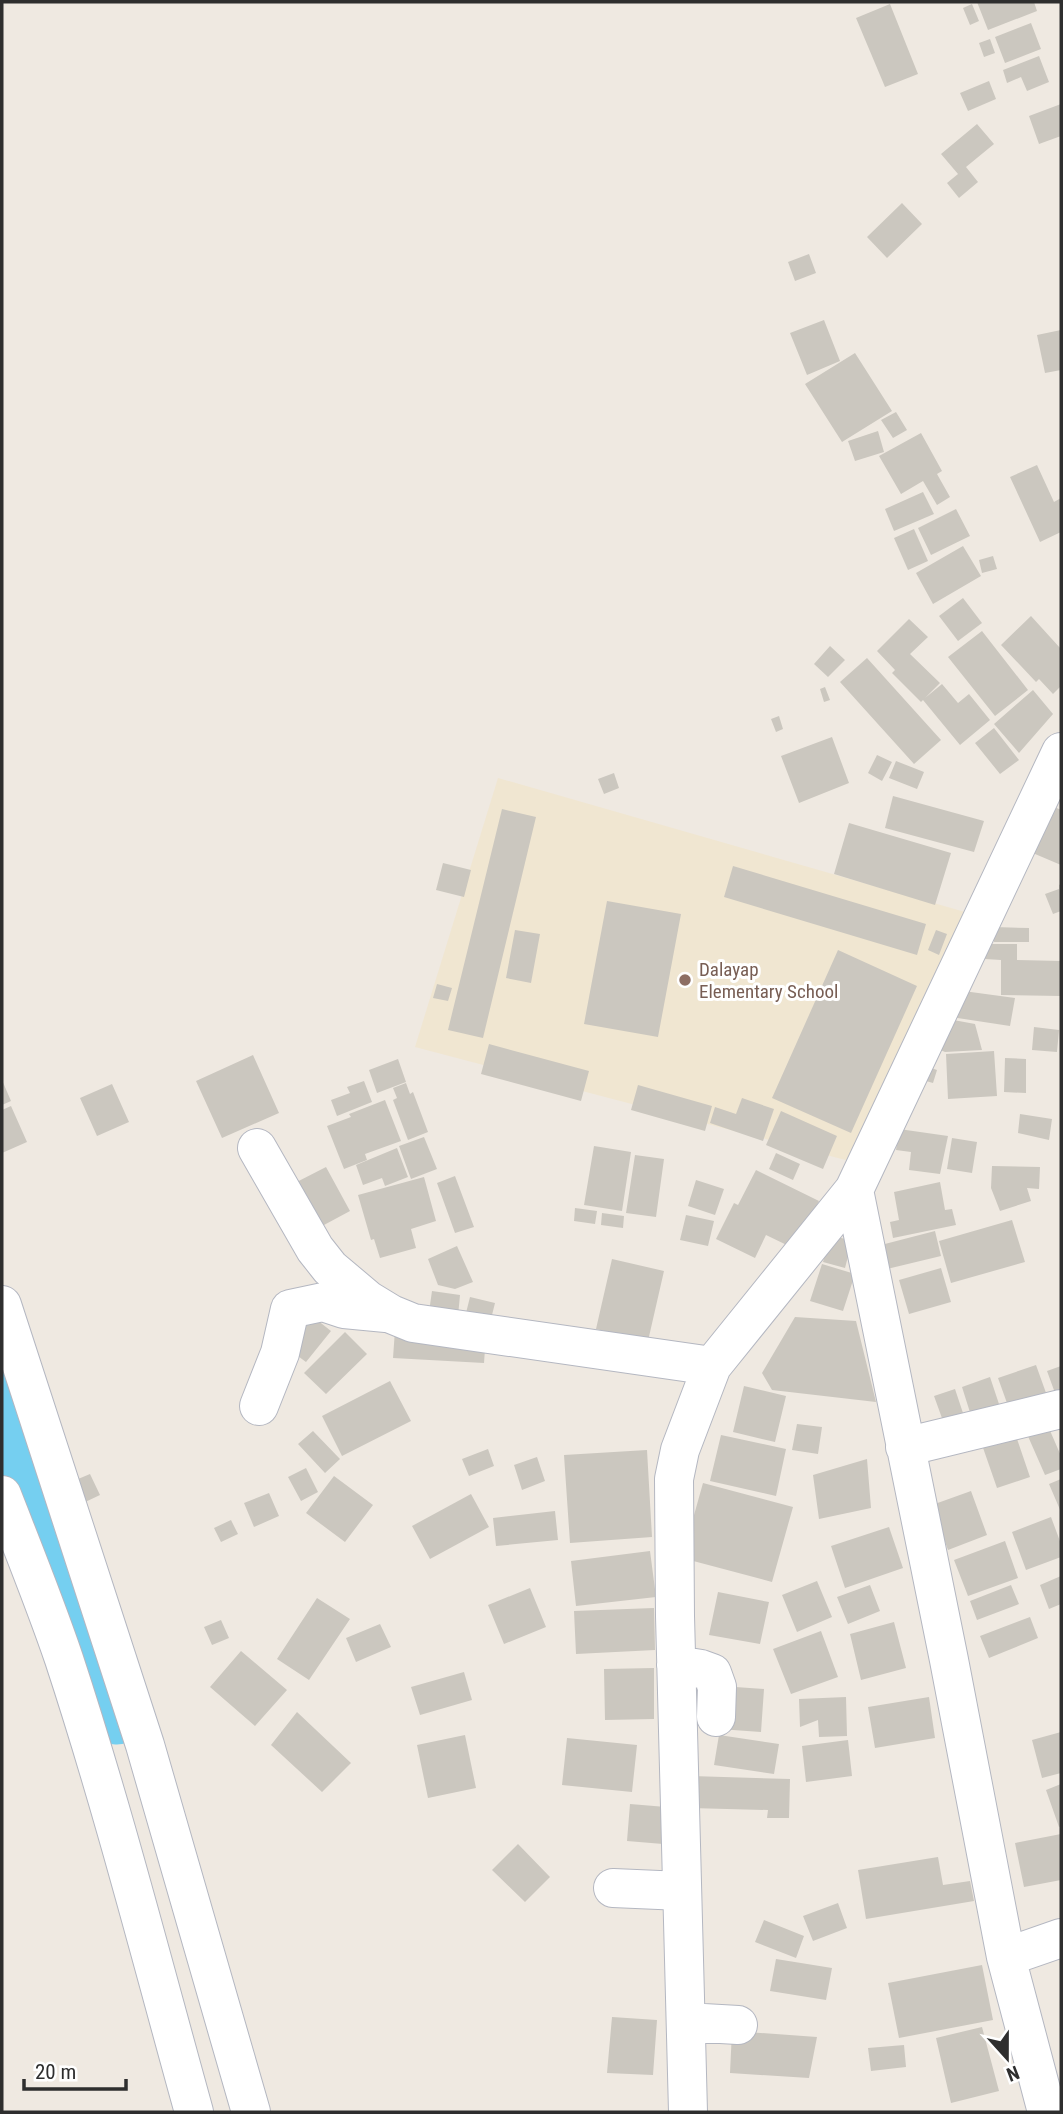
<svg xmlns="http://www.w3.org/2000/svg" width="1063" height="2114" font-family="'Roboto Condensed',sans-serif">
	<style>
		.education { fill: #f0e6d1 }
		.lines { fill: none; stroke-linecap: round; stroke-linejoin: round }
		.river { stroke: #75cff0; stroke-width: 61 }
		.building { fill: #cbc7bf }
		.minor-casing { stroke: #b4b7c1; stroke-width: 40 }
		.minor { stroke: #fff; stroke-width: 38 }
		.education-dot { fill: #8d6e63; stroke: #fff; stroke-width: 2.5 }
		.labels { text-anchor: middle; stroke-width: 6; stroke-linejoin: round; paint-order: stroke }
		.education-label { font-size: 19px; fill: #785e54; stroke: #fff; text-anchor: start }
	</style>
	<rect width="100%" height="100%" fill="#efe9e1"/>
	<path class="education" d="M498 778 965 912 853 1162 415 1047Z"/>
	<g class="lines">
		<path class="river" d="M2 1387 117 1714"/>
	</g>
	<path class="building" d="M977 2H1034L1037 11 988 30Z
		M890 4 918 74 885 87 856 18Z
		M972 4 979 21 970 25 963 8Z
		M1031 23 1041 49 1005 63 995 37Z
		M990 39 995 53 984 57 979 43Z
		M1039 56 1049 82 1027 91 1021 77 1007 83 1003 70Z
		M989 81 996 99 968 111 960 93Z
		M1061 104V136L1039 144 1029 116Z
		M977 124 994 144 966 167 978 182 959 198 947 183 958 174 941 154Z
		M902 203 922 224 887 258 867 237Z
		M809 254 816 273 795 281 788 262Z
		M824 320 840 361 807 375 790 333Z
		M1061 330V370L1045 373 1037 335Z
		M855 353 892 411 842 442 805 384Z
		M896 412 907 430 893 438 881 420Z
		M878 431 884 452 855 461 848 441Z
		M921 433 942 471 937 474 950 497 937 505 923 481 901 494 879 456Z
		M1037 465 1054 502 1061 498V532L1040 542 1010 477Z
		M923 492 934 514 894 531 885 509Z
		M956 509 970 536 931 555 918 528Z
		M914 529 928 561 908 570 894 538Z
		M963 546 981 576 933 604 916 573Z
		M993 556 997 569 982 573 979 560Z
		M963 598 982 623 958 641 939 616Z
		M1031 616 1061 649V686L1053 694 1039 679 1036 682 1001 645Z
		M909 619 928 637 910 654 940 683 925 698 942 684 958 703 969 694 990 720 960 745 923 700 921 702 892 673 895 670 877 651Z
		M982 631 1028 690 995 716 948 657Z
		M830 646 845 660 828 677 814 664Z
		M867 658 941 740 914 764 840 682Z
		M825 687 830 700 824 702 820 689Z
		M1033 690 1053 714 1019 753 994 724Z
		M779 716 783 729 776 732 771 719Z
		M994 728 1019 760 1000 774 975 743Z
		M832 737 849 783 799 803 781 756Z
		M877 755 892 762 882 781 868 773Z
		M896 761 924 772 917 789 889 778Z
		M614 773 619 788 604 794 598 779Z
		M893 796 984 821 974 852 885 828Z
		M1048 804 1061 810V865L1028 851Z
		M502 809 536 817 483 1038 448 1030Z
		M849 823 951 853 935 905 834 874Z
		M443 863 471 870 464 897 436 890Z
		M733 866 926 924 917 955 724 897Z
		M1061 884V911L1053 914 1045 894 1059 889V885Z
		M607 901 681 914 658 1037 584 1024Z
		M994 927 1029 928V942H994Z
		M515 930 540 934 531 983 506 978Z
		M936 930 947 934 939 955 928 950Z
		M986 944H1017V960L1061 961V996L1001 995V960L985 959Z
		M838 950 917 986 851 1133 772 1098Z
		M437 984 452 988 448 1001 433 998Z
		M956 990 1015 998 1010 1026 951 1017Z
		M948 1019 975 1024 982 1050 945 1052 938 1049Z
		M1034 1027 1059 1030 1057 1052 1032 1050Z
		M489 1044 589 1071 581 1101 481 1074Z
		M994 1051 997 1096 948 1099 946 1054Z
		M253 1055 279 1113 222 1138 196 1081Z
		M1005 1058 1026 1059V1093L1004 1092Z
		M398 1059 406 1082 377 1093 369 1070Z
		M923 1065 937 1070 933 1083 919 1079Z
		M2 1080 11 1101 2 1105Z
		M364 1081 372 1102 337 1116 331 1100 350 1093 347 1087Z
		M406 1083 410 1094 413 1092 428 1132 408 1140 393 1100 397 1098 393 1088Z
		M112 1084 129 1122 97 1136 80 1098Z
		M638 1085 712 1106 705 1131 631 1110Z
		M742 1098 774 1109 763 1141 710 1123 715 1107 736 1114Z
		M385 1100 401 1141 365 1154 367 1160 344 1169 327 1126 351 1117 349 1114Z
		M11 1106 27 1142 2 1153V1110Z
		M781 1111 837 1136 823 1169 766 1145Z
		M1020 1114 1052 1119 1049 1140 1018 1133Z
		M899 1129 948 1136 940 1174 909 1170 911 1152 896 1150Z
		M424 1137 437 1169 411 1179 399 1146Z
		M952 1138 977 1142 972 1173 947 1169Z
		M594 1146 631 1152 622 1211 584 1205Z
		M397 1148 408 1177 385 1186 382 1178 363 1185 356 1165Z
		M776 1153 800 1164 793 1180 769 1169Z
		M635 1155 664 1159 656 1217 626 1213Z
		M992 1166 1040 1167 1039 1189 1027 1188 1031 1201 1000 1211 991 1188Z
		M326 1167 350 1211 311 1232 287 1187Z
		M756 1170 819 1201 795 1249 766 1235 755 1258 716 1239 734 1203 738 1205Z
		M455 1176 474 1227 455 1233 437 1183Z
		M424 1177 436 1221 411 1229 416 1248 380 1258 374 1239 371 1240 358 1195Z
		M696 1180 724 1189 715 1215 688 1206Z
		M940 1182 945 1210 952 1209 956 1225 893 1238 890 1222 899 1220 894 1192Z
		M575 1208 597 1211 595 1224 574 1221Z
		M602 1213 624 1216 623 1228 601 1225Z
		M686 1215 714 1221 708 1246 680 1240Z
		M1012 1220 1025 1262 951 1283 939 1241Z
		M935 1231 941 1256 887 1269 881 1245Z
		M831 1235 852 1241 845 1268 823 1262Z
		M457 1246 473 1282 455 1289 438 1285 428 1259Z
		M612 1259 664 1271 648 1341 596 1329Z
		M822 1264 855 1274 843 1311 810 1301Z
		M941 1268 951 1302 909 1314 899 1280Z
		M432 1291 460 1295 458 1316 429 1312Z
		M470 1297 495 1303 491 1319 466 1313Z
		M312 1316 331 1331 306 1362 287 1348Z
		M795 1317 856 1321 876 1402 772 1390 762 1373Z
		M395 1330 486 1335 484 1363 393 1358Z
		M345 1332 367 1354 326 1394 304 1373Z
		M1036 1365 1050 1404 1012 1417 998 1378Z
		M1061 1366V1403L1059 1404 1047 1371Z
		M990 1377 1003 1416 974 1425 962 1387Z
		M390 1381 411 1421 342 1456 322 1416Z
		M744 1386 786 1396 775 1442 733 1432Z
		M955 1389 967 1425 947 1432 934 1396Z
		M797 1424 822 1427 818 1454 792 1450Z
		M1048 1426 1061 1456V1469L1045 1475 1027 1434Z
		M1014 1430 1030 1477 997 1488 981 1442Z
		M313 1431 340 1459 325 1473 298 1444Z
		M721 1435 786 1449 776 1496 710 1481Z
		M488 1449 494 1466 469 1476 462 1459Z
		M647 1450 652 1537 570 1543 564 1455Z
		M537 1457 545 1481 522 1490 514 1465Z
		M867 1459 871 1508 819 1519 813 1475Z
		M306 1468 318 1492 301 1501 288 1477Z
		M90 1474 100 1495 81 1504 71 1482Z
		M334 1476 373 1505 345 1542 306 1513Z
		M1061 1479V1512L1049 1484Z
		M703 1483 793 1507 772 1582 682 1558Z
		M971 1491 987 1535 948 1550 932 1505Z
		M269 1493 279 1516 254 1527 244 1503Z
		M471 1494 489 1527 430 1559 412 1526Z
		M555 1511 558 1540 496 1546 493 1518Z
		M1051 1517 1061 1544V1557L1026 1570 1012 1532Z
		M231 1520 238 1534 221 1542 214 1528Z
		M889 1527 903 1568 845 1588 831 1546Z
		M1005 1541 1018 1578 968 1596 954 1560Z
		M650 1551 656 1597 576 1606 571 1561Z
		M1061 1576V1604L1049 1609 1040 1585Z
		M817 1581 832 1617 797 1632 782 1595Z
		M870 1585 880 1611 848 1624 837 1597Z
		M1011 1585 1019 1604 977 1620 970 1601Z
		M530 1588 546 1627 504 1644 488 1605Z
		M718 1592 769 1602 760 1644 709 1635Z
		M317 1598 350 1619 309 1680 277 1659Z
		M654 1608 655 1650 576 1654 574 1611Z
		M1030 1617 1038 1638 989 1658 980 1636Z
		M221 1620 229 1638 212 1645 204 1627Z
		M894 1622 906 1668 861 1680 850 1634Z
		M380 1624 391 1647 356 1662 346 1638Z
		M821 1631 838 1677 791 1694 773 1649Z
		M241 1651 287 1690 255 1726 210 1687Z
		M654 1668V1719L605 1720 604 1669Z
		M464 1672 472 1700 420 1715 411 1687Z
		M721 1686 764 1689 761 1732 719 1729Z
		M846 1697 847 1736 819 1737 818 1720 800 1727 799 1699Z
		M929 1697 935 1738 875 1748 868 1707Z
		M297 1712 351 1763 322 1792 271 1745Z
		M1061 1732V1773L1042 1778 1032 1740Z
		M465 1735 476 1788 428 1798 417 1745Z
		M719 1735 779 1744 774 1774 714 1765Z
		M567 1738 637 1745 632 1792 562 1785Z
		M848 1740 852 1776 806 1782 802 1746Z
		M691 1776 790 1779 789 1818H767L768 1810 690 1808Z
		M1061 1784V1826L1059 1827 1046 1790Z
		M630 1804 666 1807 663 1844 627 1841Z
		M1061 1834V1880L1024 1887 1015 1843Z
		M518 1844 550 1877 525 1902 492 1870Z
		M938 1857 943 1885 970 1881 974 1901 866 1919 858 1870Z
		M838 1903 847 1928 813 1941 803 1916Z
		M764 1920 804 1936 796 1958 755 1942Z
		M776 1959 832 1968 826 2000 770 1991Z
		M982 1965 993 2020 899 2038 888 1983Z
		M612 2017 657 2020 653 2075 607 2073Z
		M982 2027 999 2091 951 2103 936 2038Z
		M732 2031 817 2037 809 2078 730 2073Z
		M904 2045 906 2067 871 2071 868 2048Z"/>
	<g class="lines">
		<defs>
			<path id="minor" d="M257 1148 315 1249 330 1268 368 1300 391 1314 413 1323 712 1366
				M854 1190 949 1660 1006 1957 1047 2112
				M2 1305 145 1745 251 2112
				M259 1406 280 1353 290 1309 323 1302 344 1309 386 1313
				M905 1447 1061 1409
				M2 1495C23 1549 45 1603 64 1659 113 1808 152 1961 194 2112
				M676 1665 701 1669 712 1673 717 1687 716 1717
				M613 1888 682 1891
				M1006 1957 1061 1938
				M686 2022 738 2025
				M688 2112 675 1616 674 1479 680 1450 712 1366 854 1190 1061 752"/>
		</defs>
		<use href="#minor" class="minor-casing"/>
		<use href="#minor" class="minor"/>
	</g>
	<circle class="education-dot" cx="685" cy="980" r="7"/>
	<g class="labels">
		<g class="education-label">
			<text x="699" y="976">Dalayap<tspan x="699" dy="22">Elementary School</tspan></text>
		</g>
	</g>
	<rect width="1063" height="2114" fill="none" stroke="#2e2e2e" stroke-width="7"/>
	<g transform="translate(1007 2058) rotate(159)" stroke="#ffffff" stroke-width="5" paint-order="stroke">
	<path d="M0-5L12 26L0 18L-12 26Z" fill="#2e2e2e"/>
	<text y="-10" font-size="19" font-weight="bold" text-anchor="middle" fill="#2e2e2e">N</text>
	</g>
	<path d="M24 2079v10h102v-10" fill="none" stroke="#2e2e2e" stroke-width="3.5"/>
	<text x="35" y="2079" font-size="21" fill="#2e2e2e" stroke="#ffffff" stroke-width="5" paint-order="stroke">20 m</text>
</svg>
